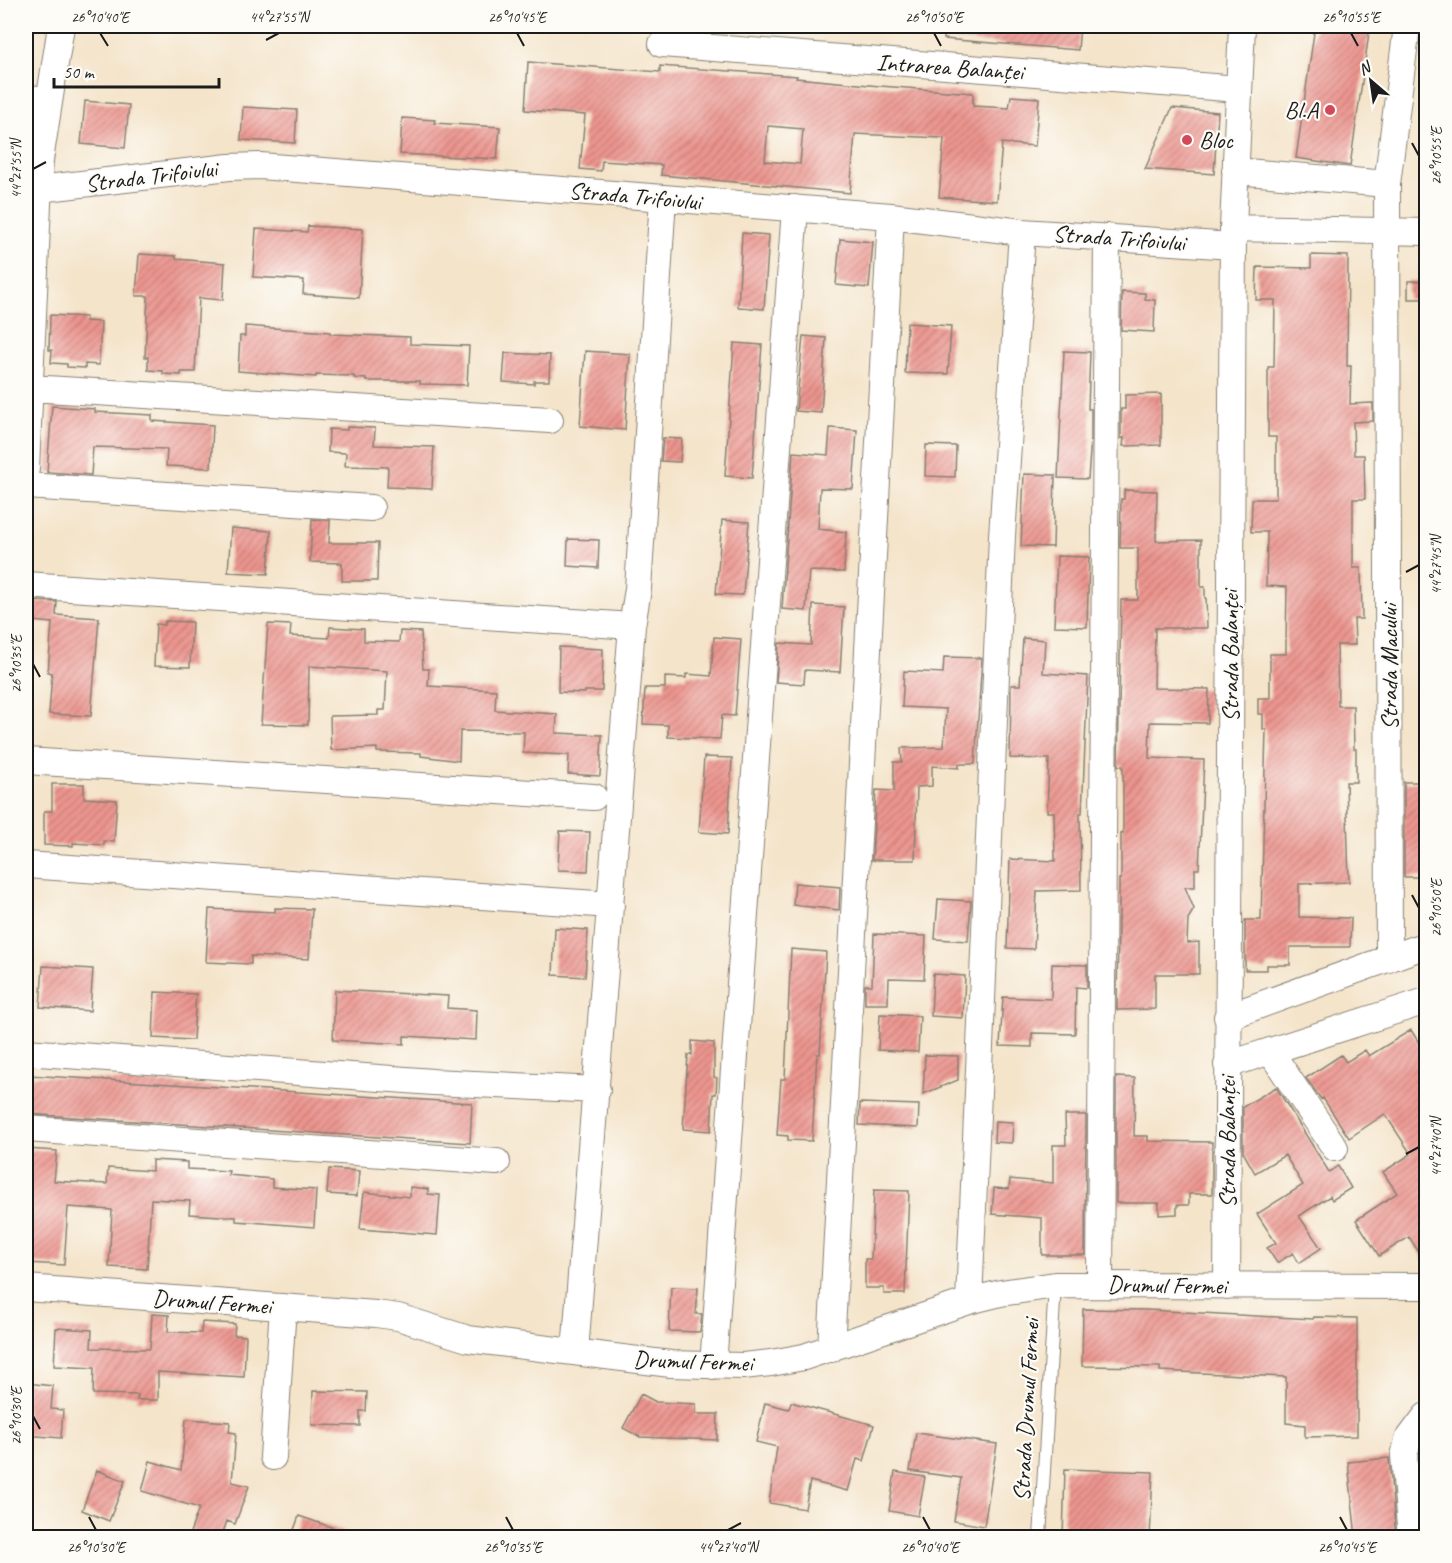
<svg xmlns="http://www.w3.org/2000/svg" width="1452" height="1563" font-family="Caveat,sans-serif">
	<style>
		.building { fill: url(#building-hatch); fill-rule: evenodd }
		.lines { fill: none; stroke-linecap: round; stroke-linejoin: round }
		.lane-casing { stroke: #888073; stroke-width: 14 }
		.street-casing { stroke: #888073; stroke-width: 28 }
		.lane { stroke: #fff; stroke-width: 12 }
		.street { stroke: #fff; stroke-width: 26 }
		.ticks { fill: none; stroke: #1c1c1c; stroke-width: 2 }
		.poi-dot { fill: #d1495b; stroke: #fdfcf7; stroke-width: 2 }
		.labels { text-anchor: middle; stroke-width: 4.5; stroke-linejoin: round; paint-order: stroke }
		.street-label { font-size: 24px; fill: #1c1c1c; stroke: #fdfcf7 }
		.poi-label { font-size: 24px; fill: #1c1c1c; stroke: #fdfcf7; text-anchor: end }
		.neatline { fill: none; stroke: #1c1c1c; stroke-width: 2 }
		.ticks-label { font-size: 15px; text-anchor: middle; fill: #1c1c1c }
	</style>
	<defs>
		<pattern id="building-hatch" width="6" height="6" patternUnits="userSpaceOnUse" patternTransform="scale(1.5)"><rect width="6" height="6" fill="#ed958f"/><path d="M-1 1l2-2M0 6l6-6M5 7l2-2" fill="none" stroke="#bf7974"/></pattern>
	</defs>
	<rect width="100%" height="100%" fill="#fdfcf7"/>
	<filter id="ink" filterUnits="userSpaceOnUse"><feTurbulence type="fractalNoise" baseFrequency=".0167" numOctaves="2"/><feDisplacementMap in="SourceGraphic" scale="12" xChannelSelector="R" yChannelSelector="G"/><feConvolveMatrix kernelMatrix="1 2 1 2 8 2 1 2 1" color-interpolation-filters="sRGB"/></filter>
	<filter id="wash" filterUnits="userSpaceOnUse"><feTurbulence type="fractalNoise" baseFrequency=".008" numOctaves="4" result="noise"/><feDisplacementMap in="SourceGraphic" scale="24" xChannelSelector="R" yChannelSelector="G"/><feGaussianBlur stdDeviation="1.35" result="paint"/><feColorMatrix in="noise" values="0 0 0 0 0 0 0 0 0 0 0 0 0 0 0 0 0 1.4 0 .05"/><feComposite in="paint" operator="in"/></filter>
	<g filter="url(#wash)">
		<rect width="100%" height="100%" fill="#f4e4ca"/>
		<g id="blocks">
			<path class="building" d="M945 26H1080L1078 50 944 39Z
				M1315 26H1370L1350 166 1296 158Z
				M528 62 660 72V66L797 76 796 78 880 86 973 93V106L1009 108 1011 96 1039 98 1035 146 1002 143 997 201 939 197 944 139 942 138 855 134 850 193 661 175 662 165 602 161 601 171 580 169 585 115 525 110ZM768 126 803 129 800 164 765 161Z
				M85 101 129 105 125 148 81 144Z
				M243 107 297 110 295 143 241 140Z
				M1172 108 1218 112 1214 174 1145 169Z
				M402 118 435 120 434 123 500 127 497 159 400 154Z
				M308 226 363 229 359 298 303 294 304 280 253 277 256 229 307 232Z
				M742 233 769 235 764 309 738 307Z
				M840 239 873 242 869 288 836 285Z
				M139 254 176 256V259L225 263 223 300 199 298 195 372H181V375L163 374V371L148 370V357H145L148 296H136Z
				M1311 255 1348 256 1347 366H1351L1350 404 1373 403V421L1353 422 1354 455H1364L1365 499H1353V568H1361L1362 619H1354L1355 645H1337L1338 706H1353L1354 749H1356V782H1346L1349 882 1299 884V917L1351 918 1350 947H1290V965H1267V970H1245V920H1261L1266 729H1263V714H1258V698H1270V654H1286V640L1287 587 1266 586 1267 532H1251L1252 499H1276V437H1268V367H1274L1275 300H1256L1257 267 1311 268Z
				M1408 281H1426V299H1408Z
				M1122 292 1145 293V299L1155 300 1154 332 1121 330Z
				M50 315 86 317V321L101 322 99 365 85 364V368L67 367V364L51 363 52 350H49Z
				M907 323 951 326 948 374 905 373Z
				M245 326 330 332V334L410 337V344L469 346 467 385 420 384V381H366V379L354 378V376L316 375V377L238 371 240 336H245Z
				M803 336 826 338 821 413 796 411Z
				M734 343 762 345 752 478 725 476Z
				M585 351 630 354 625 430 580 426Z
				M1064 351 1090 352 1088 409H1091V438L1088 479 1058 478Z
				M505 353 550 355 549 381H534V384L503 382Z
				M1161 394V445L1123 446 1124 438H1121V409H1125V395Z
				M52 406 95 409V412L152 415V421L213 425 211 468 166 466 167 449 93 447 91 475 47 472Z
				M347 427 375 428 374 445 434 447 432 489 387 487 388 467 345 466 346 453 328 452 329 429 347 430Z
				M830 428 857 430 853 489 820 488 818 529 846 532 844 572 809 571 806 611 782 609 793 452 828 455Z
				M663 438 682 439 680 462 661 461Z
				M926 445 956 446 955 477 925 476Z
				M1024 474 1055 475 1053 547 1021 546Z
				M1124 490 1157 491 1156 541 1201 540V587H1205V598H1206L1207 628H1155L1154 688 1209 689 1208 723 1150 722 1149 758 1204 760 1199 869H1195V887H1185L1194 909 1188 919 1187 943 1199 942V974H1155V1009L1117 1010 1118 918H1119V879H1121V833H1123V766H1118L1121 600H1138V548H1120L1121 499H1124Z
				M312 519 330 520 329 543H378L377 581H342V563L310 562Z
				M722 520 749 522 743 595 716 594Z
				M231 528 271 531 268 574 228 572Z
				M568 539 599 540 598 568 567 566Z
				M1057 556 1089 557 1087 627 1054 626Z
				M34 601 57 602 56 615 99 618 91 716 49 714 52 673 48 672 52 623 33 621Z
				M813 605 844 607 840 672 805 670 804 684 776 682 779 643 811 645Z
				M165 621 192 622 190 667 154 666 156 624 165 625Z
				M268 624 291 625 290 636 329 638 330 627 364 629V641L399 642 400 631 421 632 423 669H429L428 686 496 690 495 710 557 714 556 733 602 735 600 776 568 774 569 755 523 753 524 732 460 731 459 761 421 756V753L377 752V748L331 750 330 716 378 715V710H385L387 671 309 666 308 725 261 724Z
				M714 637 741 639 735 716 722 715 720 739 668 737V725L643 724 645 688H665V677L686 678V674L711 676Z
				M1023 638 1045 640 1043 673 1088 676 1082 813H1080L1081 890 1037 891 1034 949 1007 948 1010 859 1055 861 1054 812H1047L1049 759 1010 758 1011 685H1020Z
				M559 647 603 649 602 691H585V693L558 692Z
				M944 657 982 658 975 764H959V768L932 766V786L917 787 915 860H872L876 790 894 791V762H902L901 748 944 747 946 709 902 707 904 671 943 673Z
				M704 757 732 758 728 834 699 832Z
				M1404 782H1423V802H1426V877H1404Z
				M52 784H84V798L117 800 114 842 104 841V845L73 843V846L44 845V811H52Z
				M560 831 590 832 588 871 558 870Z
				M795 883 840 887 839 910 793 905Z
				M938 899 971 901 968 941 935 939Z
				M275 908 312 909 309 959 251 956V964L206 962 209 909 275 912Z
				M555 928 588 930 585 977 553 975Z
				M874 934 926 936 924 979 889 978 888 1004H865V985H872Z
				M791 949 826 952 820 1054H817L812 1141 788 1140V1136L777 1135 781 1079H785Z
				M1052 964 1087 965V988L1076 987 1075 1034 1032 1033V1047L1000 1046 1003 997 1051 999Z
				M43 966 93 969 90 1011 40 1007Z
				M933 974 965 976 963 1018 931 1016Z
				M335 990 448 996 447 1008 477 1010 476 1040 404 1036V1044L333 1040Z
				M155 992 196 994 193 1040 153 1038Z
				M880 1014 920 1016 918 1052 878 1050Z
				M1411 1030 1426 1054V1263L1409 1237 1379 1256 1356 1220 1397 1193 1383 1172 1411 1154 1385 1114 1349 1138 1323 1098 1321 1099 1306 1078 1341 1055 1346 1062 1365 1050 1369 1056Z
				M692 1041 714 1043V1077L717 1078 716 1094H713L711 1131 683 1129 688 1055H692Z
				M925 1055 958 1056V1080L923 1094Z
				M28 1075 472 1103 470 1143 26 1114Z
				M1116 1077 1135 1078 1134 1136H1148V1141L1212 1142V1194H1189V1205H1177V1214L1159 1215V1203H1116Z
				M1276 1087 1329 1172 1338 1166 1351 1188 1332 1200 1330 1196 1299 1216 1321 1248 1299 1263 1293 1253 1277 1263 1267 1248 1276 1243 1257 1214 1303 1185 1285 1155 1255 1173 1243 1152V1107Z
				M860 1103 919 1105 918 1128 859 1125Z
				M1065 1115H1086L1085 1255H1042V1218L992 1214 994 1188 1009 1189 1010 1179 1053 1183V1145H1066Z
				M995 1121 1013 1122 1012 1143 994 1142Z
				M26 1149 57 1151 54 1181 107 1184 108 1168 152 1171V1160L187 1162V1169L229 1171 228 1175 272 1179V1187L316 1190 314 1227 236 1221V1217L189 1214 190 1201 151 1199 147 1269 109 1267 112 1210 68 1207 64 1265 26 1263 30 1199H26Z
				M329 1169 359 1171 357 1196 327 1194Z
				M410 1187 428 1189V1194L440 1195 437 1235 360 1229 364 1192 410 1197Z
				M874 1190 909 1191 905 1294H884V1288H865V1259H871Z
				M671 1287 698 1288 696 1314H702L700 1332 669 1331Z
				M1083 1309 1147 1310 1313 1319 1314 1317 1357 1318V1436L1305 1437V1425L1286 1423V1377L1160 1371V1367L1082 1366Z
				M152 1314 169 1315 168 1332 201 1333 202 1322 235 1324 234 1335 246 1336 244 1377 158 1372V1400H137L138 1395 93 1394 94 1368 54 1366 56 1328 92 1330 91 1348 150 1349Z
				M26 1383 53 1386 51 1409 63 1410 61 1438 26 1435Z
				M313 1391 367 1392 366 1411H360V1426L312 1425Z
				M641 1394 656 1402 696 1404V1414H718L717 1440 640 1437 623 1428Z
				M791 1402 874 1425 864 1461 857 1459 848 1491 810 1481 805 1509 769 1503 777 1447 756 1442 765 1403 789 1409Z
				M186 1419 230 1422 229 1432 236 1433 232 1482 249 1486 235 1524 227 1521 221 1538H188L199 1508 142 1491 150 1461 181 1470Z
				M916 1433 997 1444 984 1526 954 1521 961 1478 910 1471Z
				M1389 1458 1396 1538H1356L1348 1462Z
				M1065 1469 1153 1472 1150 1538H1063Z
				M97 1470 125 1481 109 1521 82 1510Z
				M895 1472 925 1477 918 1516 889 1511Z
				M1426 1484V1538L1422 1488Z
				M299 1516 354 1535 353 1538H291Z"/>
		</g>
	</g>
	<g filter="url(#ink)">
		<use href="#blocks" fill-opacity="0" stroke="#888073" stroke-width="1.5"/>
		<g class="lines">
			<defs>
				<path id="lane" d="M1040 1538 1055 1285"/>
				<path id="street" d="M662 44 1239 89
					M26 98 48 100
					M1235 171 1387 184
					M38 189 229 167 260 166 891 216 1022 232 1233 246
					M1233 228 1426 232
					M30 388 550 420
					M26 469 40 160 61 26
					M26 486 371 508
					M26 585 632 626
					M26 761 594 797
					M26 865 611 905
					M1389 959 1387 184 1407 26
					M1227 1017 1426 945
					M1270 1051 1335 1148
					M26 1052 433 1082 597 1090
					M1227 1065 1426 1001
					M26 1129 497 1162
					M1100 1284 1107 237
					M1227 1286 1233 228 1242 26
					M26 1288 376 1314 398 1317 468 1339 671 1364 743 1366 771 1363 804 1357 969 1301 1001 1293 1055 1285 1426 1286
					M969 1301 1002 536 1022 232
					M831 1349 891 216
					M575 1352 632 626 638 589 663 198
					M713 1366 795 208
					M273 1457 283 1307
					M1411 1538 1404 1456 1408 1440 1426 1416"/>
			</defs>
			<use href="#lane" class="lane-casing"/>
			<use href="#street" class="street-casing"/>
			<use href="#lane" class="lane"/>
			<use href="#street" class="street"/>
		</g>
	</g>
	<path class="ticks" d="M100 33 108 46M517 33 524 46M934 33 941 46M1351 33 1358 46M266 40 279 33M1412 143 1419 156M33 169 46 162M1406 572 1419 565M33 664 40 677M1412 895 1419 908M1406 1154 1419 1147M33 1416 40 1429M89 1517 96 1530M506 1517 513 1530M923 1517 930 1530M1340 1517 1347 1530M728 1530 741 1523"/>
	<g class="poi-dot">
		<circle cx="1330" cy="110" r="6"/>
		<circle cx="1187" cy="140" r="6"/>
	</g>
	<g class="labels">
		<g class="street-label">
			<text transform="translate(950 67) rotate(4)" y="8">Intrarea Balanței</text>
			<text transform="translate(151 176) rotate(-7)" y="8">Strada Trifoiului</text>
			<text transform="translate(635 196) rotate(5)" y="8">Strada Trifoiului</text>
			<text transform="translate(1119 238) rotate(4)" y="8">Strada Trifoiului</text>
			<text transform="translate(1230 656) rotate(-90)" y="8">Strada Balanței</text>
			<text transform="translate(1389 667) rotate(-90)" y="8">Strada Macului</text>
			<text transform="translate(1227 1142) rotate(-90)" y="8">Strada Balanței</text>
			<text transform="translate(1167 1285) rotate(1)" y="8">Drumul Fermei</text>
			<text transform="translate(212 1302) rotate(4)" y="8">Drumul Fermei</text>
			<text transform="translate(693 1361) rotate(2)" y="8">Drumul Fermei</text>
			<text transform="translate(1026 1410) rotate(-87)" y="8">Strada Drumul Fermei</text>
		</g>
		<g class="poi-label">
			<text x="1318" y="118">Bl.A</text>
			<text x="1199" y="148" text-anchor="start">Bloc</text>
		</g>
	</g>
	<rect width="1452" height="1563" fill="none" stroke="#fdfcf7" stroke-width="66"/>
	<g transform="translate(1371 81) rotate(331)" stroke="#fdfcf7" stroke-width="4.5" paint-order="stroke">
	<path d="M0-4.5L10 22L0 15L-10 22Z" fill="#1c1c1c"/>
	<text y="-9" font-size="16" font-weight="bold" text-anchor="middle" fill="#1c1c1c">N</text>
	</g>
	<path d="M54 78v9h165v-9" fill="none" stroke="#1c1c1c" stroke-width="3"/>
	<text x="63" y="78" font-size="18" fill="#1c1c1c" stroke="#fdfcf7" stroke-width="4.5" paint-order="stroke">50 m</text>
	<rect x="33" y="33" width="1386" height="1497" class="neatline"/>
	<g class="ticks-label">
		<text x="100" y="22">26°10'40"E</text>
		<text x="279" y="22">44°27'55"N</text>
		<text x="517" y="22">26°10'45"E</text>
		<text x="934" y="22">26°10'50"E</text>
		<text x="1351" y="22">26°10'55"E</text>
		<text transform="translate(1436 156) rotate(-90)" y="5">26°10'55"E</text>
		<text transform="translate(16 169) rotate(-90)" y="5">44°27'55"N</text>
		<text transform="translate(1436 565) rotate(-90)" y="5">44°27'45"N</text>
		<text transform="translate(16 664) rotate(-90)" y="5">26°10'35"E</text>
		<text transform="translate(1436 908) rotate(-90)" y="5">26°10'50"E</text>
		<text transform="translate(1436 1147) rotate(-90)" y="5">44°27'40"N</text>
		<text transform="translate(16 1416) rotate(-90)" y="5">26°10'30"E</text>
		<text x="96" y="1552">26°10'30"E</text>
		<text x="513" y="1552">26°10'35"E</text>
		<text x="728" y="1552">44°27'40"N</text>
		<text x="930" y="1552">26°10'40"E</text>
		<text x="1347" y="1552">26°10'45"E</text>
	</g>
</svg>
